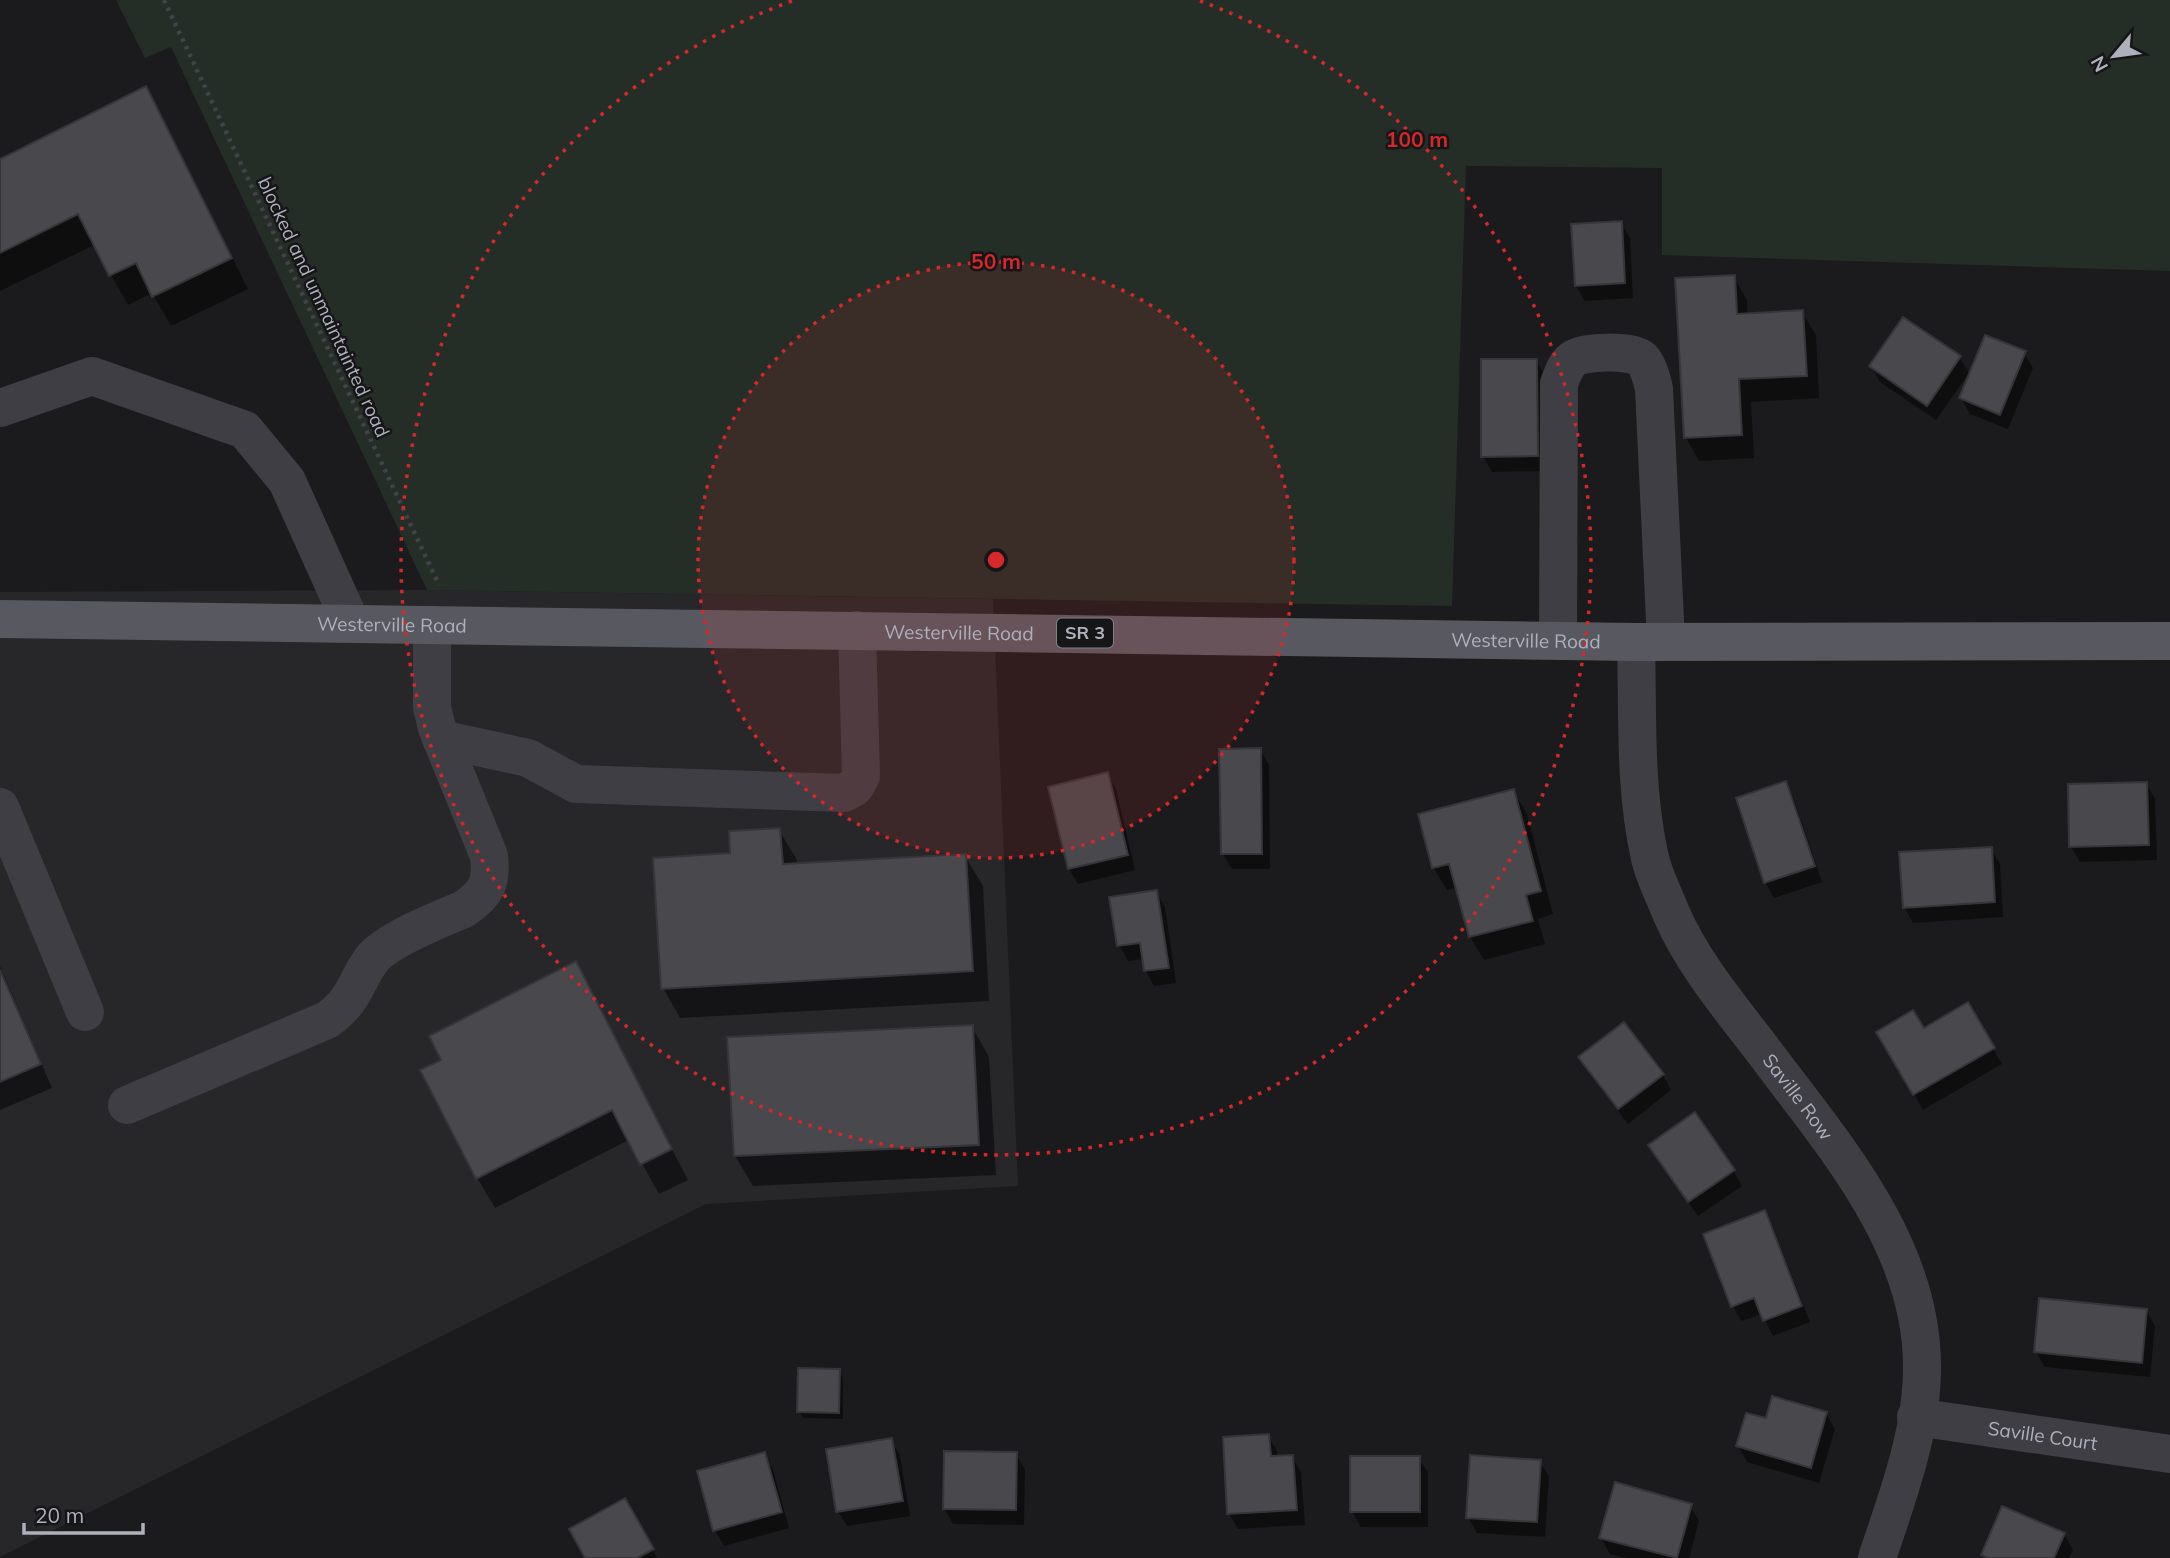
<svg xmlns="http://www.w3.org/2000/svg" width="2170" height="1558" font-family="Mulish,sans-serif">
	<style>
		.built { fill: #27272a }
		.green { fill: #252d27 }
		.shadow { fill: #0007 }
		.building { fill: #48484d; stroke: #363539; stroke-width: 2 }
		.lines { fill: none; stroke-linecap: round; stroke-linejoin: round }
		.path { stroke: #424348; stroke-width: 4.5; stroke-dasharray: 3.5 5; stroke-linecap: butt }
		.minor { stroke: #3e3e44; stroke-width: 38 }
		.major { stroke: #585960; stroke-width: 38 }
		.ring { fill: none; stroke: #d62828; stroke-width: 3.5; stroke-dasharray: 3.5 7 }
		.labels { text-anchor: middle; stroke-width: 5; stroke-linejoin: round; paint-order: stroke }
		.shield { fill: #161618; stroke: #80828a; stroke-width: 2 }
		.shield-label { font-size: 18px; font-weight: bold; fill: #aeb0bb }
		.street-label { font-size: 19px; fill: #aeb0bb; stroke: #161618 }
		.centre { fill: #d62828; stroke: #161618; stroke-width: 3.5 }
		.ring-label { font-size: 21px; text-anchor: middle; font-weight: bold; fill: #d62828; stroke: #161618; stroke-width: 5; stroke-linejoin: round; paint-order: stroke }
	</style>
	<rect width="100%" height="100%" fill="#1b1b1d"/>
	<path class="built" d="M427 590 993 599 1018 1186 706 1204 0 1557V592Z"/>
	<path class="green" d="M116 0H2170V271L1662 255V168L1466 166 1452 606 427 590 171 47 145 58Z"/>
	<path class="shadow" d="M146 89 163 119 248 289 171 326 152 293 128 305 94 245 0 291V160Z
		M1621 223 1630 238 1633 298 1585 301 1576 286Z
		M1734 277 1747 300 1748 315 1802 312 1816 335 1819 398 1751 402 1754 458 1699 461 1686 438 1677 280Z
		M2024 353 2033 368 2008 429 1970 414 1961 398Z
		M1960 358 1969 373 1936 420 1880 382 1871 366Z
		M1536 360 1545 376V471L1492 472 1483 456Z
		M1260 750 1269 765 1270 869H1232L1223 854Z
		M1107 774 1116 789 1135 870 1078 884 1069 869 1050 788Z
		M1786 783 1794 799 1822 882 1774 898 1765 882Z
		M2146 783 2155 799 2157 860 2080 862 2071 847Z
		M1513 791 1527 814 1553 914 1538 919 1545 944 1484 960 1470 937 1457 888 1447 890 1433 867Z
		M779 830 797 860V865L965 856 983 886 989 1001 680 1018 663 988 732 855Z
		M1991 849 2000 864 2003 917 1913 923 1904 907Z
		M1156 892 1165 907 1176 983 1154 986 1146 971 1144 959 1128 961 1119 945Z
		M575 963 688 1180 659 1194 629 1140 495 1208 477 1178 443 1061Z
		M0 966 52 1088 0 1110Z
		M1967 1005 2002 1064 1923 1110 1879 1033 1923 1030Z
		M1623 1024 1663 1075 1671 1090 1628 1124 1589 1073 1580 1057Z
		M972 1027 989 1057 996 1175 753 1186 735 1156Z
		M1659 1161 1733 1170 1742 1186 1698 1216Z
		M1764 1212 1773 1228 1810 1322 1773 1336 1762 1314 1741 1321 1733 1306Z
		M2146 1310 2155 1326 2150 1377 2045 1367 2036 1352Z
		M839 1371 843 1378V1419L803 1418 799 1411Z
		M1826 1413 1835 1429 1819 1483 1747 1462 1738 1446 1767 1420Z
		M1268 1436 1277 1451V1457H1292L1301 1472 1305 1525 1238 1529 1229 1513Z
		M891 1440 900 1456 910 1516 847 1526 838 1511Z
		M765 1454 773 1470 789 1528 724 1546 715 1530Z
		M1016 1454 1025 1470 1024 1525 953 1524 944 1508Z
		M1419 1458 1428 1473V1527H1361L1352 1512Z
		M1540 1462 1549 1477 1545 1537 1477 1533 1468 1517Z
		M625 1500 657 1558H587Z
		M1690 1506 1699 1521 1689 1558H1626L1610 1554 1601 1538Z
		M2064 1534 2073 1550 2069 1558H1985L1983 1555Z"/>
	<path class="building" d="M146 86 232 258 152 297 136 263 109 276 78 214 0 253V159Z
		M1622 221 1625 283 1575 286 1571 224Z
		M1735 275 1737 314 1803 310 1807 376 1739 379 1742 435 1684 438 1675 278Z
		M1903 317 1961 356 1927 406 1869 366Z
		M1985 335 2026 351 2000 415 1959 398Z
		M1481 359H1537L1538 456 1481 457Z
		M1261 748 1262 854H1221L1219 749Z
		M1108 772 1128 855 1068 869 1048 787Z
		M1786 781 1815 866 1764 883 1736 798Z
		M2147 782 2149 845 2069 847 2068 784Z
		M1514 789 1541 891 1526 895 1533 921 1469 937 1449 864 1432 868 1418 814Z
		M780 828 783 864 966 854 973 971 661 989 653 858 730 853 729 831Z
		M1992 847 1995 902 1903 908 1899 852Z
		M1157 890 1169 968 1144 971 1140 943 1117 946 1109 897Z
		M576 961 672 1149 640 1165 612 1110 476 1179 420 1070 441 1060 429 1036Z
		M0 970 41 1064 0 1082Z
		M1968 1002 1995 1048 1913 1095 1876 1032 1913 1010 1924 1028Z
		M1624 1022 1664 1074 1618 1109 1578 1057Z
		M973 1025 979 1145 734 1156 727 1037Z
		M1695 1112 1735 1170 1688 1202 1648 1145Z
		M1765 1210 1802 1306 1763 1321 1754 1298 1731 1307 1703 1234Z
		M2039 1298 2147 1309 2142 1363 2034 1352Z
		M798 1368 840 1369 839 1413 797 1412Z
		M1772 1396 1827 1412 1811 1468 1736 1446 1746 1413 1766 1418Z
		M1269 1434 1271 1456 1293 1455 1297 1510 1227 1514 1223 1437Z
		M892 1438 903 1501 836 1512 826 1449Z
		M944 1451 1017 1452 1016 1510 943 1509Z
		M765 1452 782 1512 713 1531 697 1471Z
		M1470 1455 1541 1460 1537 1522 1466 1518Z
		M1350 1456H1420V1512H1350Z
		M1615 1482 1692 1504 1677 1558 1599 1538Z
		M625 1498 654 1549 637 1558H585L569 1529Z
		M2002 1506 2065 1533 2054 1558H1988L1981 1555Z"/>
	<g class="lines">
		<path class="path" d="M164 0 439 585"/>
		<g class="minor">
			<path d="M0 408 92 376 245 430 287 481 351 623"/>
			<path d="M1558 640 1559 383C1563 374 1565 365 1573 359 1583 351 1632 350 1642 359 1649 367 1652 380 1654 389L1666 641"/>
			<path id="s1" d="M1636 642C1638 714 1634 788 1650 858 1654 876 1664 895 1671 913 1692 962 1729 1006 1762 1049 1832 1143 1923 1244 1922 1368 1922 1433 1897 1498 1877 1558"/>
			<path d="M441 739 528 758 576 784 844 793 855 787 861 776 857 630"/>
			<path d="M0 807 85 1012"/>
			<path d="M127 1105 327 1020C357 998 353 985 372 959 387 940 440 919 464 909 487 893 492 883 489 856L437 728 432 707V625"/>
			<path id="s2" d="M1916 1417 2170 1454"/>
		</g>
		<path class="major" id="s3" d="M0 619 1636 642 2170 641"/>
	</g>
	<circle cx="996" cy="560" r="298" fill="#d62828" fill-opacity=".12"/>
	<g class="ring">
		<circle cx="996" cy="560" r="298"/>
		<path d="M1200 1A595 595 0 1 1 792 1"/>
	</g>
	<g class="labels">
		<rect class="shield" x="1057" y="618.5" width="56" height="29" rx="5"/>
		<g class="shield-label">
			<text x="1085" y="639">SR 3</text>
		</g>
		<g class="street-label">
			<text transform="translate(324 307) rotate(65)" y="7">blocked and unmaintainted road</text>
			<text dy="7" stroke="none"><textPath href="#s3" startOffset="392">Westerville Road</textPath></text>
			<text dy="7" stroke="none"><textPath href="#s3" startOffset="959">Westerville Road</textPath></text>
			<text dy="7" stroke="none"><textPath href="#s3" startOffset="1526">Westerville Road</textPath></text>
			<text dy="7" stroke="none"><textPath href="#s1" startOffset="500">Saville Row</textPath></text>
			<text dy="7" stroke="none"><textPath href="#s2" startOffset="128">Saville Court</textPath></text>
		</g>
	</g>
	<circle cx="996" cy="560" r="10" class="centre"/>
	<g class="ring-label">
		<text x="1417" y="147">100 m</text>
		<text x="996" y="269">50 m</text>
	</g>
	<g transform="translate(2114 56) rotate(241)" stroke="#161618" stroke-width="5" paint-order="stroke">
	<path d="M0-5L12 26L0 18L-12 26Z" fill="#aeb0bb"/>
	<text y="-10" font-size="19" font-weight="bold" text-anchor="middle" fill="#aeb0bb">N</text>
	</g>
	<path d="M24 1523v10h119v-10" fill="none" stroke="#aeb0bb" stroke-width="3.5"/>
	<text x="35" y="1523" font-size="21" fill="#aeb0bb" stroke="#161618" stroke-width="5" paint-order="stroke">20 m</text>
</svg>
